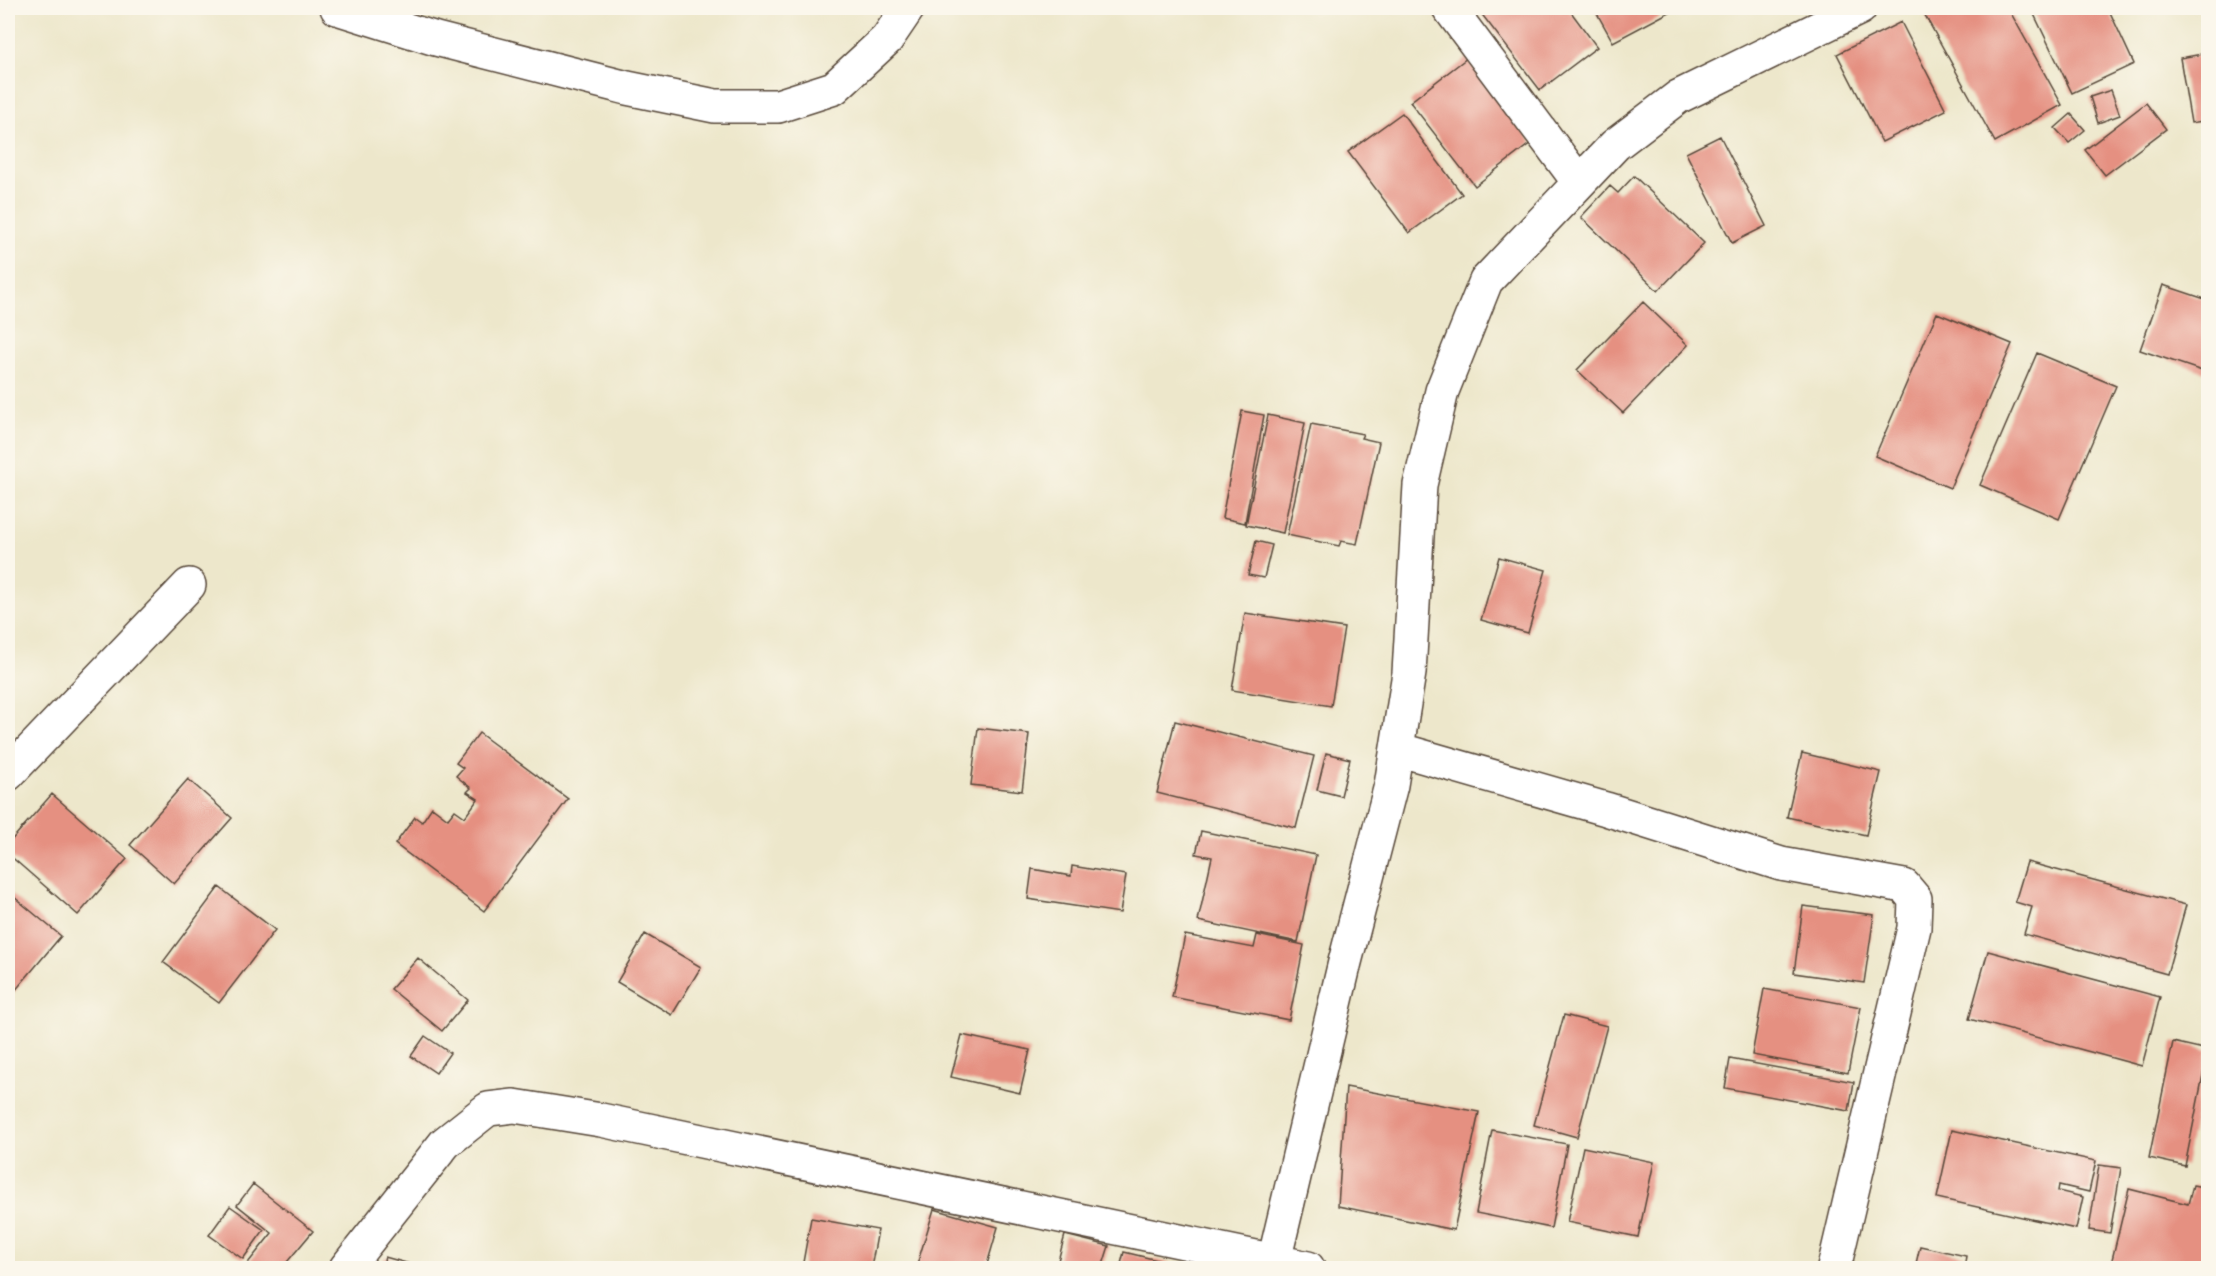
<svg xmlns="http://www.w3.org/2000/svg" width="2216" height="1276" font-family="'IM FELL Double Pica',serif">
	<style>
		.building { fill: #e59081 }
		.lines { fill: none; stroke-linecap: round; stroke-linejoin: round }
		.street-casing { stroke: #564638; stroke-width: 36 }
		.street { stroke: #fff; stroke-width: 33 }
	</style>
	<rect width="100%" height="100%" fill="#fbf7ec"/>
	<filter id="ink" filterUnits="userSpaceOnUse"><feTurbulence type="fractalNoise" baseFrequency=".0167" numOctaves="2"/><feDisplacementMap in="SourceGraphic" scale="12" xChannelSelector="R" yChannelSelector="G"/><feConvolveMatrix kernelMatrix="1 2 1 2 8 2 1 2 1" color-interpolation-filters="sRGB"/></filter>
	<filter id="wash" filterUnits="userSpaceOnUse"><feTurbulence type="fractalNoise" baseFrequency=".008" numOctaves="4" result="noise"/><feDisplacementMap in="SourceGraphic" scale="24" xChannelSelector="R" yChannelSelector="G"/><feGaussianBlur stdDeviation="1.35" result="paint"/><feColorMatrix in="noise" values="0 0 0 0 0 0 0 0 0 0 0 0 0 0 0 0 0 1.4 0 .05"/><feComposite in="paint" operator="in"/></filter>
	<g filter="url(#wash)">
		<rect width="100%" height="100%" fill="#ede7cb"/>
		<g id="blocks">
			<path class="building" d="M1477 8H1568L1597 47 1540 90Z
				M1594 8H1677L1613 42Z
				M1921 8H2008L2062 105 1995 142Z
				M2031 8H2108L2134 64 2072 93Z
				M1901 22 1946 110 1882 142 1837 54Z
				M2208 53V120L2191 123 2180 58Z
				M1467 58 1532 142 1475 186 1410 102Z
				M2111 90 2120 115 2098 123 2090 97Z
				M2146 103 2166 129 2105 175 2085 150Z
				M1402 113 1462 194 1409 233 1348 152Z
				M2071 114 2085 130 2069 143 2055 128Z
				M1720 136 1766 226 1732 243 1686 153Z
				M1634 176 1704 243 1658 291 1581 217 1610 186 1618 193Z
				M2163 285 2208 300V373L2140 350Z
				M1643 302 1688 345 1623 413 1577 370Z
				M1937 313 2012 344 1950 488 1875 456Z
				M2037 353 2116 386 2059 519 1980 485Z
				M1242 411 1264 415 1245 523 1222 518Z
				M1268 415 1305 423 1283 533 1246 525Z
				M1311 424 1363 434 1361 438 1379 442 1357 544 1341 541 1339 546 1287 535Z
				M1256 541 1272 545 1264 578 1248 575Z
				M1499 557 1546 570 1528 633 1481 620Z
				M1245 613 1344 628 1331 706 1232 690Z
				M1175 721 1314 756 1296 828 1157 793Z
				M978 728 1029 734 1022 791 971 785Z
				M479 733 568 799 484 911 395 844 415 817 422 822 432 807 448 819 455 810 465 817 478 799 467 792 471 788 456 776 463 768 456 763Z
				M1326 753 1350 759 1341 796 1317 790Z
				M1802 753 1881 772 1866 835 1787 817Z
				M188 779 232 818 174 884 130 845Z
				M52 794 127 859 78 915 8 854V844Z
				M1201 831 1316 855 1298 942 1198 921 1212 857 1196 854Z
				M2027 862 2186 905 2167 974 2024 934 2032 907 2015 902Z
				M1072 866 1126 875 1120 913 1028 899 1032 869 1071 876Z
				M219 887 275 930 219 1003 163 962Z
				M8 892 61 936 9 998 8 996Z
				M1803 906 1874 915 1864 983 1794 973Z
				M645 934 701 967 672 1015 617 982Z
				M1185 935 1254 948 1257 935 1304 945 1289 1020 1172 997Z
				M1988 951 2160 997 2142 1066 1969 1019Z
				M418 958 468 1000 442 1031 391 989Z
				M1764 989 1861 1007 1848 1073 1752 1055Z
				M1564 1015 1607 1026 1577 1137 1534 1125Z
				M962 1035 1030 1050 1020 1093 951 1077Z
				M425 1036 450 1053 436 1073 411 1056Z
				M2173 1042 2208 1050 2185 1166 2149 1158Z
				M1730 1059 1854 1082 1849 1111 1725 1088Z
				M1346 1087 1479 1112 1454 1230 1338 1206Z
				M1492 1130 1567 1144 1551 1228 1476 1213Z
				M1952 1130 2096 1161 2089 1192 2059 1185 2058 1191 2083 1197 2076 1229 1937 1198Z
				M1583 1147 1654 1162 1638 1237 1567 1222Z
				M2099 1165 2121 1168 2110 1233 2089 1230Z
				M253 1184 313 1231 282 1268H244L272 1233 237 1205Z
				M2193 1185 2208 1188V1268H2110L2129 1189 2188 1204Z
				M230 1206 264 1230 243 1259 209 1235Z
				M934 1209 998 1227 986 1268H916Z
				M811 1218 878 1230 871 1268H802Z
				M1065 1235 1109 1246 1102 1268H1056Z
				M1920 1246 1966 1256 1964 1268H1915Z
				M1124 1252 1190 1268H1120Z
				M385 1257 424 1268H382Z"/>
		</g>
	</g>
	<g filter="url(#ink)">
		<use href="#blocks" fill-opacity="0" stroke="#564638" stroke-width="1.5"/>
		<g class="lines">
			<defs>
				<path id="street" d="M337 8 436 39 627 88 715 106H778L834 88 887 39 908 8
					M1449 8 1578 181
					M1397 749 1606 809 1781 864 1904 886 1915 899 1914 928 1834 1268
					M8 774 189 585
					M1274 1261 1345 962 1391 785 1409 673 1420 485 1442 391 1486 281 1615 145 1678 97 1860 8
					M346 1268 445 1143 488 1109 514 1106 601 1120 1308 1268"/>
			</defs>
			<use href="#street" class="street-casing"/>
			<use href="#street" class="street"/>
		</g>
	</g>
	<rect width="2216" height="1276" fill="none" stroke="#fbf7ec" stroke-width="30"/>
</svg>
